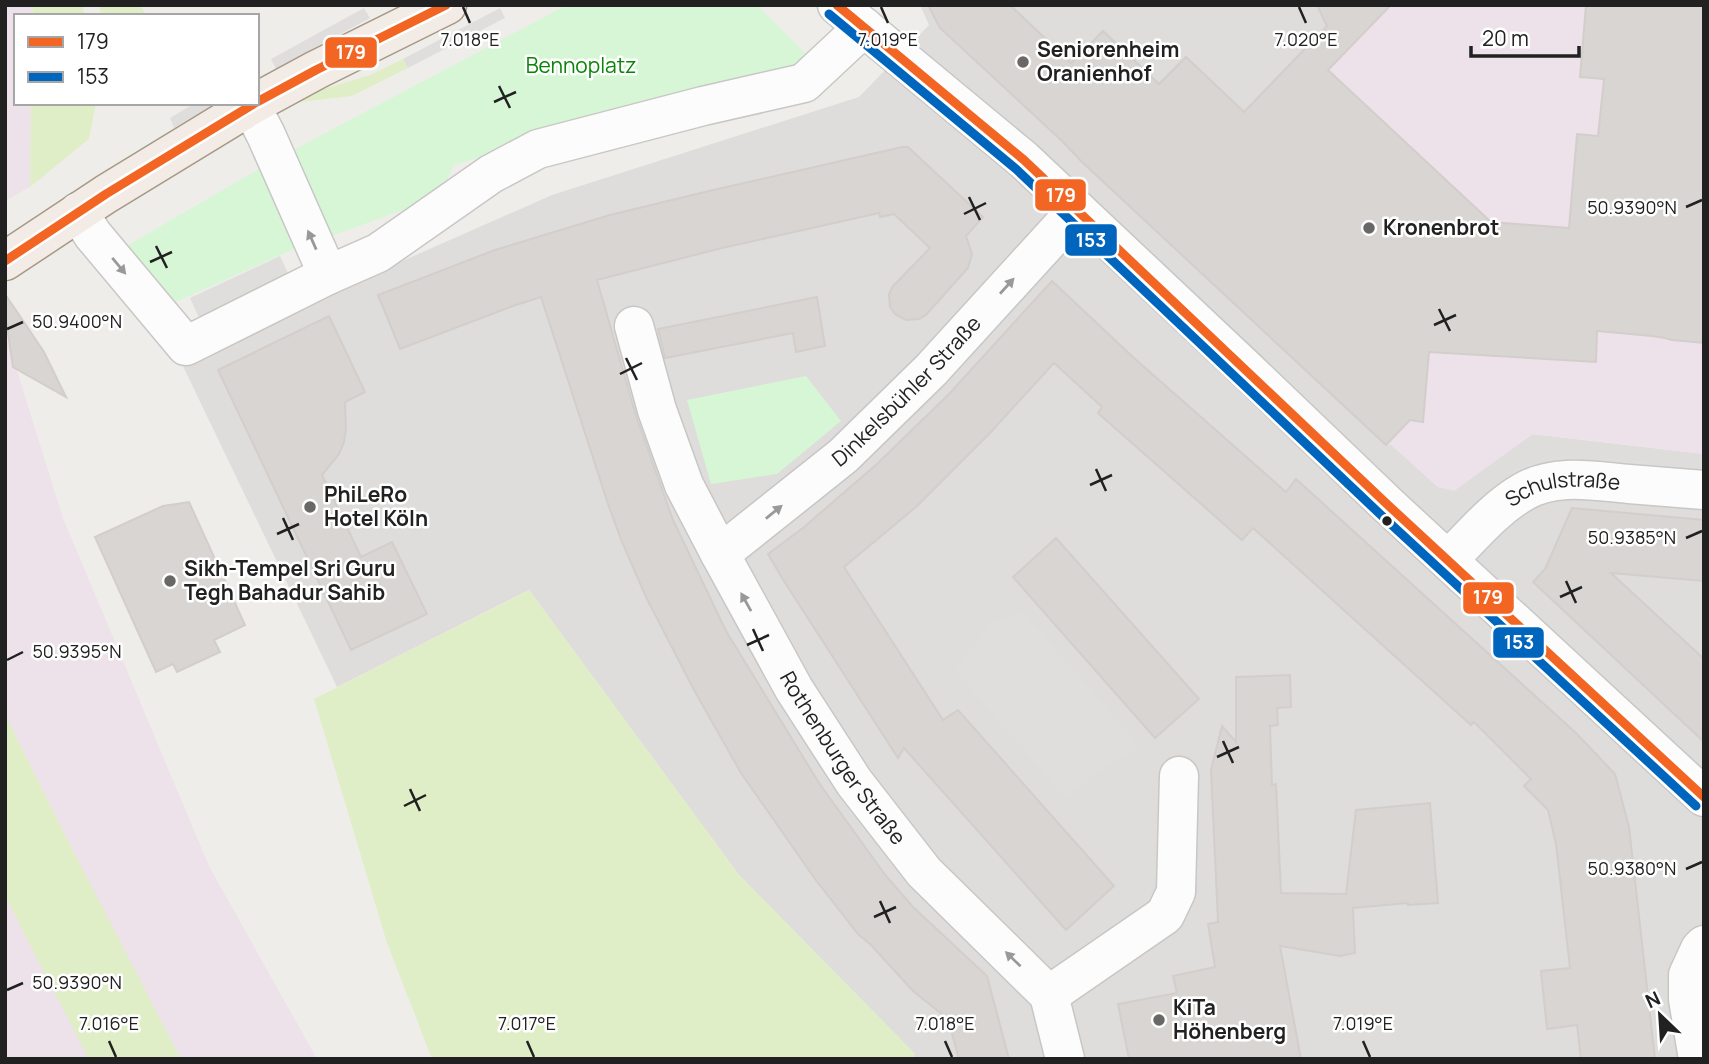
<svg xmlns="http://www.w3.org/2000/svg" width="1709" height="1064" font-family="Manrope,sans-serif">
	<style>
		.residential { fill: #dedddb }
		.industrial { fill: #ede2ea }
		.grass { fill: #e0eec7 }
		.park { fill: #d7f6d5 }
		.parking { fill: #dfdedd }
		.building { fill: #d8d5d2; stroke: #d3cecb; stroke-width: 2 }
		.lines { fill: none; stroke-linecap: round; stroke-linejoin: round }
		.minor-casing { stroke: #c8c7c6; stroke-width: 41 }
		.major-casing { stroke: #a69885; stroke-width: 41 }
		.minor { stroke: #fdfcfc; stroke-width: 38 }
		.major { stroke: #f2ebe6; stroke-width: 38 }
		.bus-1-casing { stroke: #fff; stroke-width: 14 }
		.bus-2-casing { stroke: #fff; stroke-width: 14 }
		.bus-1 { stroke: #f26522; stroke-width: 9 }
		.bus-2 { stroke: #0065bd; stroke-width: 9 }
		.oneway { fill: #9a9999 }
		.ticks { fill: none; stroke: #212121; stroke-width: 2.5 }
		.poi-dot { fill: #696867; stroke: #fff; stroke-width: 2.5 }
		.bus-dot { fill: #212121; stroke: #fff; stroke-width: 2.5 }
		.labels { text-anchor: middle; stroke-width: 5; stroke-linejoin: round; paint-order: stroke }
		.poi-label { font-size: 21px; font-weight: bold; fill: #212121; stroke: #fff; text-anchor: start }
		.park-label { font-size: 21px; fill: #088504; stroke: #fff }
		.street-label { font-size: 21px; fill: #212121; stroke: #fff }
		.ticks-label { font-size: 18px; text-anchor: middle; fill: #212121; stroke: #fff; stroke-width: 5; stroke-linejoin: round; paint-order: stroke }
		.line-badge { stroke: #fff; stroke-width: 2.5 }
		.badge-label { font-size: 19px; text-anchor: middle; font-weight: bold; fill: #fff }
	</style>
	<rect width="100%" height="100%" fill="#efedea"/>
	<path class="residential" d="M920 5H1391L1162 236 1386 445 1391 444 1438 487 1454 490 1532 434 1704 454V1059H912L915 1054 739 875 529 590 337 687 181 362 341 288 552 195 859 97 929 25Z"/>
	<path class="industrial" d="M5 5H33L32 16H16V103H31L30 187 5 201Z
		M1391 5H1704V454L1533 434 1454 491 1438 487 1391 445H1386L1162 236Z
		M5 332 63 518 209 866 317 1059H5Z"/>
	<path class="grass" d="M33 5H83L84 16H32Z
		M99 5H140L147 16H101Z
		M403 59 408 68 352 96 299 102 317 91 370 75Z
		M31 103H96L89 139 30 187Z
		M529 590 739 875 915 1054 912 1059H432L387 943 314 699Z
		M5 714 68 841 181 1059H89L33 951 5 895Z"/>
	<path class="park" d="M567 5H757L811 59 799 70 590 126 454 165 439 197 287 252 167 306 123 248 278 158Z
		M806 376 841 421 777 474 711 484 687 400Z"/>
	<path class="parking" d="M364 8 370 18 276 69 271 59Z
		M500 8 505 18 408 68 403 59Z
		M195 103H216L174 128 170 118Z
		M280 256 291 280 201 322 190 298Z
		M1567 456 1577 457 1576 465 1513 478 1509 471 1541 459Z
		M1597 458 1697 467 1696 477 1596 467Z
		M1023 612 1140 747 1097 772 1066 798 955 671 991 623Z"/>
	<path class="building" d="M928 5H1010L1071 63 1103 31 1159 84 1186 57 1244 112 1327 26 1317 5H1391L1328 70 1491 222 1569 228 1577 134 1598 136 1604 79 1580 77 1586 5H1704V343L1672 340 1665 338 1652 336 1597 331 1596 362 1429 352 1423 422 1410 420 1386 445 1082 162 1062 141 940 28Z
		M902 147H908L983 217 966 236 972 254 968 268 926 315 919 319 906 320 895 314 890 307 889 294 893 286 930 248 894 214 880 217 879 213 821 226 722 248 597 280 636 416 673 520 726 631 819 783 886 876 913 907 987 976 1009 1059H959L948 1019 913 991 871 945 858 934 815 879 741 773 694 690 646 597 622 542 608 504 541 297 513 306 400 349 378 295 495 250 610 215 709 191Z
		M1052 281 1134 358 1286 492 1296 479 1576 733 1615 774 1629 827 1655 1059H1581L1577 1025 1547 1029 1541 971 1570 968 1556 844 1548 810 1524 786 1531 779 1474 722 1471 725 1253 528 1242 540 1098 413 1102 407 1054 363 990 433 916 507 844 567 943 720 958 710 1114 886 1066 930 904 748 898 758 782 578 768 554 803 528 878 463 949 394Z
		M5 294 44 352 66 397 13 367 5 313Z
		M817 297 825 346 796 352 793 333 665 358 658 329Z
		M329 316 365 392 345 402 346 429 344 442 339 454 322 475 361 557 392 542 427 614 351 650 218 370Z
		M189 502 245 625 214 640 220 652 177 672 173 664 156 672 95 537 163 506Z
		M1572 508 1704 520V581L1611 573 1704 659V742L1533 582 1545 569Z
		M1056 538 1199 699 1155 738 1013 577Z
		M1290 675 1291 707 1277 708 1278 725 1270 726 1272 785 1276 784 1281 893 1346 894 1356 810 1430 803 1438 903 1408 905V903L1353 908 1355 953 1340 956 1280 946 1301 1059H1129L1118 1004 1177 993 1173 976 1215 967 1208 924 1218 922 1211 770 1222 726 1236 742V677Z"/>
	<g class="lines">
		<defs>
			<g id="minor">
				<path d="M837 5 1024 160 1247 370 1389 506 1704 797"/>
				<path d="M78 212 93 235 186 346 328 275 266 135 251 106"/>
				<path d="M328 275 378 253 491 174 538 149 703 106 804 83 864 27"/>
				<path id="s1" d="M634 326 657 410 684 485 720 554 794 689 854 782 924 872 1049 995 1065 1059"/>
				<path id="s2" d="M720 554 843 456 931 370 1077 210"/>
				<path id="s3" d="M1448 560C1472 536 1494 509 1523 492 1555 473 1594 481 1629 484 1654 486 1679 488 1704 490"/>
				<path d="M1049 995 1165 915 1176 892 1179 776"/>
				<path d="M1698 1059 1688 999V975L1700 949 1704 945"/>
			</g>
			<path id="major" d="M257 102 316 70 447 5
				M5 261 106 194 255 103"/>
		</defs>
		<use href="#minor" class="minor-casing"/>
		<use href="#major" class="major-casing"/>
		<use href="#minor" class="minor"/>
		<use href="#major" class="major"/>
		<defs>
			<path id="bus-1" d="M837 5 1024 160 1389 506 1704 797
				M257 102 316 70 446 5
				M5 261 106 194 255 103"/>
			<path id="bus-2" d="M829 14 1016 169 1381 515 1696 806"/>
		</defs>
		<use href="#bus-1" class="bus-1-casing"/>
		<use href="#bus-2" class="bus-2-casing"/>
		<use href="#bus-1" class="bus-1"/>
		<use href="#bus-2" class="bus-2"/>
	</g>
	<defs><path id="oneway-solid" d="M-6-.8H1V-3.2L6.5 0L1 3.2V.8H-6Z" transform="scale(1.75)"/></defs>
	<g class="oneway">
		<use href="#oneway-solid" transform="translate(312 240) rotate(-114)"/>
		<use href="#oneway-solid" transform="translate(119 266) rotate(50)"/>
		<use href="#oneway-solid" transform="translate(1007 286) rotate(-48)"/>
		<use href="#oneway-solid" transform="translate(774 512) rotate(-39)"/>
		<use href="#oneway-solid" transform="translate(746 602) rotate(-119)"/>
		<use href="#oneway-solid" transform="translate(1013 959) rotate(-136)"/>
	</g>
	<path class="ticks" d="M463 7 470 23M881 7 888 23M1299 7 1306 23M499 86 510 108M494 102 516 92M969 197 980 220M1686 207 1702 200M964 214 986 203M156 246 167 268M150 262 172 252M1439 309 1450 331M1434 325 1456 315M7 329 23 322M626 358 637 380M620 374 642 363M1096 469 1106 491M1090 485 1112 475M283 518 293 540M277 534 299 524M1686 538 1702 531M1566 581 1576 603M1560 597 1582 587M753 629 763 651M747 645 769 635M7 660 23 652M1223 741 1233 763M1217 757 1239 747M410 789 420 811M404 806 426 795M1686 869 1702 862M880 901 890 923M874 917 896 907M7 990 23 983M109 1041 116 1057M527 1041 534 1057M945 1041 952 1057M1363 1041 1370 1057"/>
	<g class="poi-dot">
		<circle cx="1023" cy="62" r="7"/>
		<circle cx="1369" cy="228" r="7"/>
		<circle cx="310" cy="507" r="7"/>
		<circle cx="170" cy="581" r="7"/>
		<circle cx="1159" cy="1020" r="7"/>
	</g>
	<circle class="bus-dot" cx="1387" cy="521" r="6"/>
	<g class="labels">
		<g class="poi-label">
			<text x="1037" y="57">Seniorenheim<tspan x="1037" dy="24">Oranienhof</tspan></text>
			<text x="1383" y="235">Kronenbrot</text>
			<text x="324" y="502">PhiLeRo<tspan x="324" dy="24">Hotel Köln</tspan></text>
			<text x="184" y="576">Sikh-Tempel Sri Guru<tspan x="184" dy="24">Tegh Bahadur Sahib</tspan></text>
			<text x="1173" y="1015">KiTa<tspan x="1173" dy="24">Höhenberg</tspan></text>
		</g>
		<g class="park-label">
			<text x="581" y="73">Bennoplatz</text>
		</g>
		<g class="street-label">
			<text dy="7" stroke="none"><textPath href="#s2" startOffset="248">Dinkelsbühler Straße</textPath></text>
			<text dy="7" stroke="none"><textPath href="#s3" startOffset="142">Schulstraße</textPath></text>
			<text dy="7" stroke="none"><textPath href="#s1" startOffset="483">Rothenburger Straße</textPath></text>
		</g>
	</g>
	<g class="ticks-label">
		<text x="470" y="46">7.018°E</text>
		<text x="888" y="46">7.019°E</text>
		<text x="1306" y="46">7.020°E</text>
		<text x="1632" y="214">50.9390°N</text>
		<text x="77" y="328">50.9400°N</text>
		<text x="1632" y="544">50.9385°N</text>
		<text x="77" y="658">50.9395°N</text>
		<text x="1632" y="875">50.9380°N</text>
		<text x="77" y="989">50.9390°N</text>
		<text x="109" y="1030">7.016°E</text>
		<text x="527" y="1030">7.017°E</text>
		<text x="945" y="1030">7.018°E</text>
		<text x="1363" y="1030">7.019°E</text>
	</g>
	<g class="line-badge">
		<rect x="324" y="36" width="54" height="33" rx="7" fill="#f26522"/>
		<rect x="1034" y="178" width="53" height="34" rx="7" fill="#f26522"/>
		<rect x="1064" y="223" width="54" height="34" rx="7" fill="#0065bd"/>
		<rect x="1462" y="581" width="53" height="34" rx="7" fill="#f26522"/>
		<rect x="1492" y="626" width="53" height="33" rx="7" fill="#0065bd"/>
	</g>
	<g class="badge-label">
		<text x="351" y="59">179</text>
		<text x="1061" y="202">179</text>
		<text x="1091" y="247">153</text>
		<text x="1488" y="604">179</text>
		<text x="1519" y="649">153</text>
	</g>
	<rect width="1709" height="1064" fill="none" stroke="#212121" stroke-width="14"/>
	<rect x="14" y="14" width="245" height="91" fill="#ffffff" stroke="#a6a6a6" stroke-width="2"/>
	<rect x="28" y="37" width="35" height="10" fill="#f26522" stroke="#a6a6a6" stroke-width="2"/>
	<text x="77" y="49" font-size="21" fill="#212121">179</text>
	<rect x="28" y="72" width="35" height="10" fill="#0065bd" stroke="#a6a6a6" stroke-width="2"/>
	<text x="77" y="84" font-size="21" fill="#212121">153</text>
	<g transform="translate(1660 1015) rotate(335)" stroke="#ffffff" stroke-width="5" paint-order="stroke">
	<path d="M0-5L12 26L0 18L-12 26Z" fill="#212121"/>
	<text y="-10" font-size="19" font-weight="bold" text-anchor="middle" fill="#212121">N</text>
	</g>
	<path d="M1471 46v10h108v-10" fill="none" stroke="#212121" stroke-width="3.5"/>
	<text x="1482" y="46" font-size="21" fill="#212121" stroke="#ffffff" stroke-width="5" paint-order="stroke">20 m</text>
</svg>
